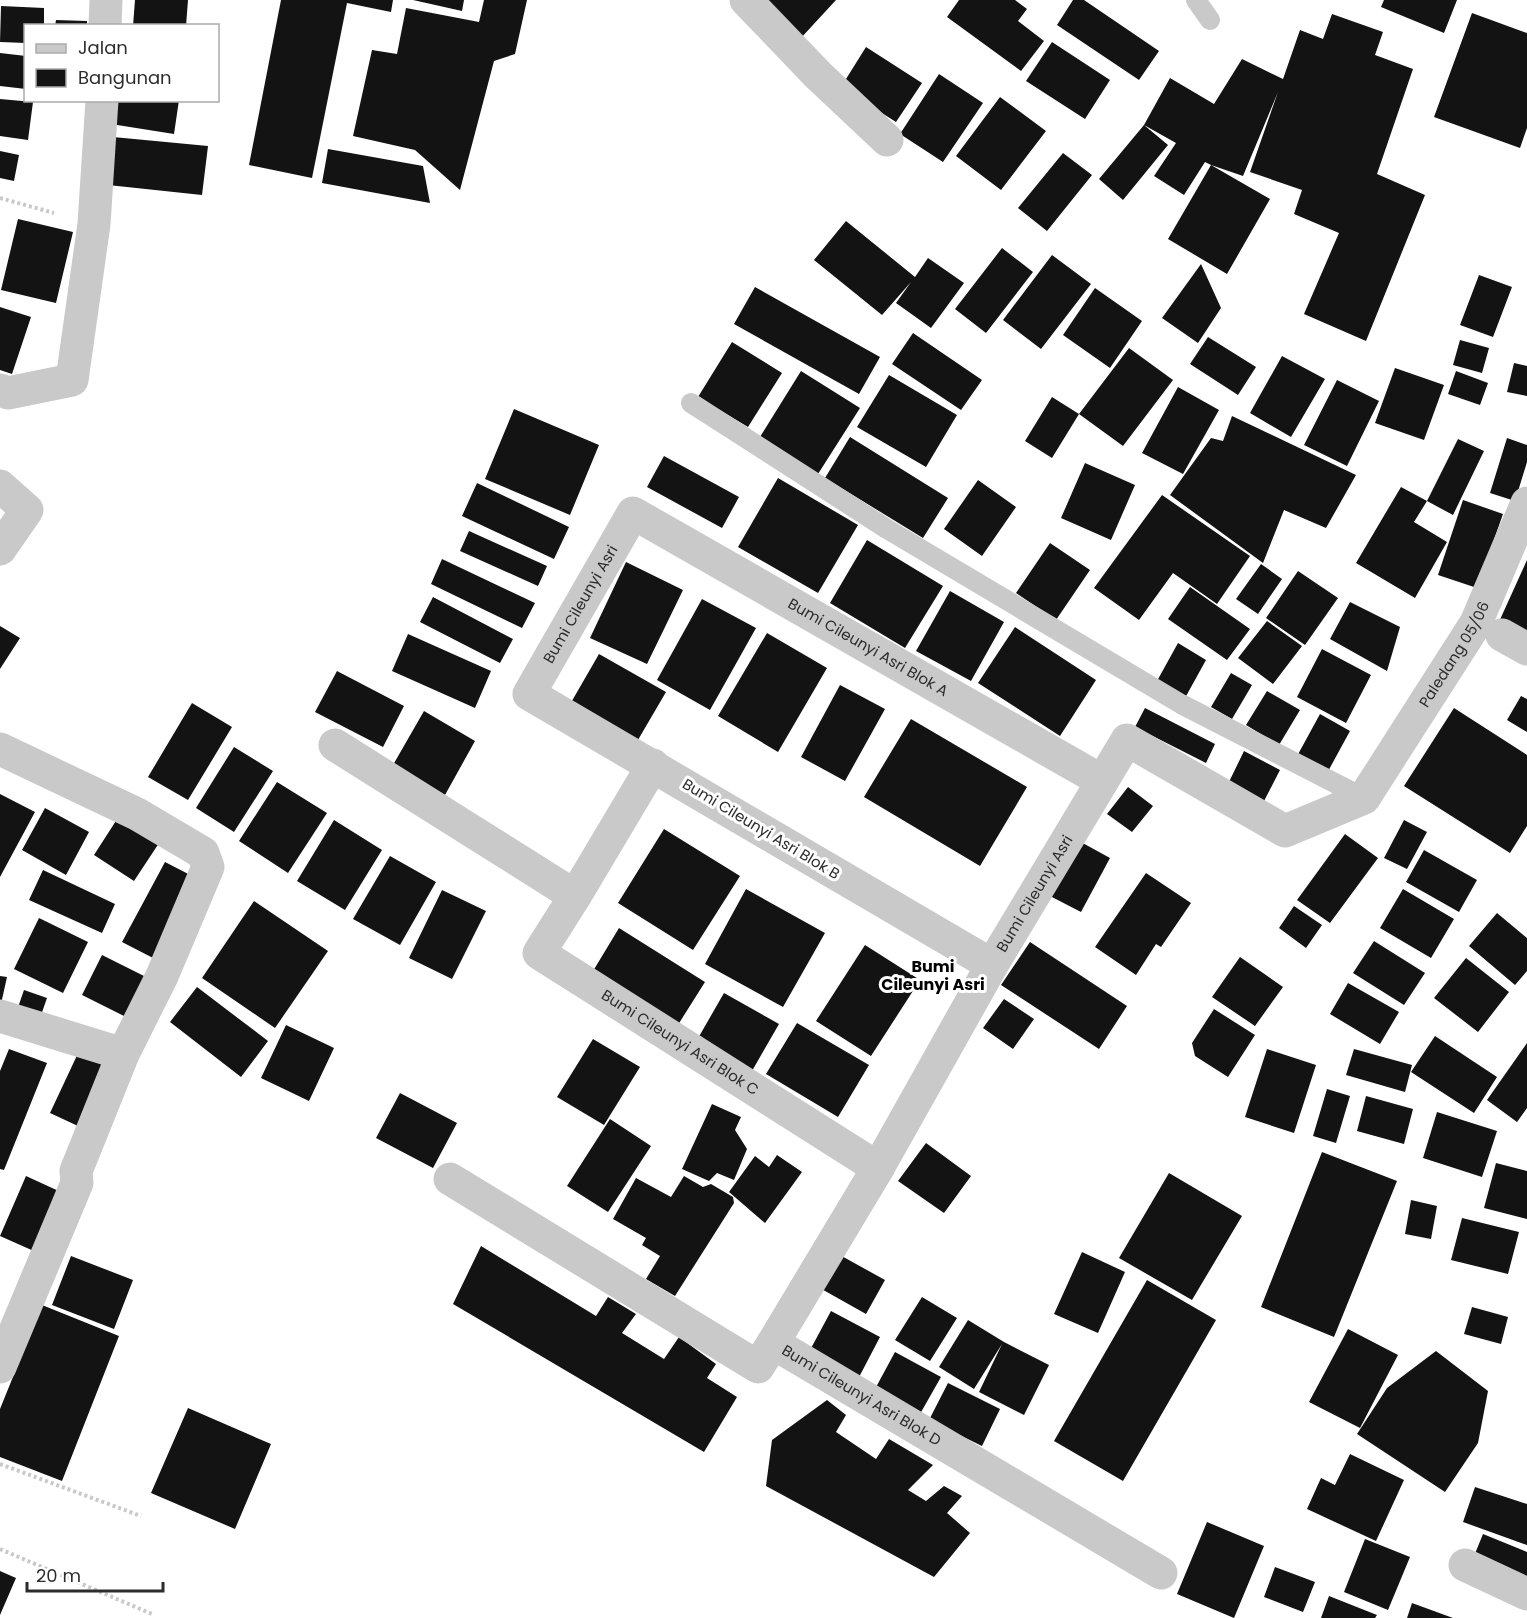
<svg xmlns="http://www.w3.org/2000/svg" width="1527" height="1618" font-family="Poppins,sans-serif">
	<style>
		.building { fill: #131313 }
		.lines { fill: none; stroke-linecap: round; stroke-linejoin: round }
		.path { stroke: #c9c9c9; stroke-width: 4; stroke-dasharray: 3 3; stroke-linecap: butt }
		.lane { stroke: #c9c9c9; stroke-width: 20 }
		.street { stroke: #c9c9c9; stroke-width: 33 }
		.labels { text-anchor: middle; stroke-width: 6; stroke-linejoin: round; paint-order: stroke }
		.street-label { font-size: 15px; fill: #2c2c2c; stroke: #fff }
		.neighbourhood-label { font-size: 16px; font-weight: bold; fill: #000; stroke: #fff }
	</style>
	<rect width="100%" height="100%" fill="#fff"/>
	<path class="building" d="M135 0H188L186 26H133Z
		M281 0H393L391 12 347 3 312 178 249 165Z
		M413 0H464L462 11Z
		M484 0H527L515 54 494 61 460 190 415 150 353 136 372 50 397 54 406 8 479 22Z
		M755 0H836L800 39Z
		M959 0H1015L1027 9 1018 21 1044 41 1021 71 947 17Z
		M1073 0H1084L1159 51 1139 80 1057 25Z
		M1384 0H1457L1444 33 1381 7Z
		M1 6 44 8V26H26V43L0 42Z
		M1472 13 1527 33V128L1520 148 1434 117Z
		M1332 14 1383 32 1375 55 1413 69 1377 174 1425 195 1366 341 1304 314 1339 233 1294 214 1302 190 1250 172 1278 92 1243 176 1211 165 1270 199 1227 274 1168 239 1211 165 1205 162 1184 195 1154 176 1176 143 1144 125 1170 78 1214 104 1242 59 1283 79 1300 30 1323 39Z
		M56 20 87 21V26H55Z
		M1052 42 1110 80 1085 119 1026 81Z
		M866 47 922 83 896 122 841 87Z
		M0 53 26 56V89L0 86Z
		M939 74 983 103 943 162 900 134Z
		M1000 97 1046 131 1001 190 956 156Z
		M0 99 33 102 28 140 0 136Z
		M114 100H179L174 134 111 124Z
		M1144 125 1168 145 1123 200 1099 179Z
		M113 137 208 146 202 195 108 185Z
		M328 149 423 166 430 203 322 183Z
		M0 151 19 155 14 181 0 178Z
		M1063 153 1092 175 1047 231 1018 208Z
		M18 219 73 232 56 303 1 290Z
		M846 221 915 277 928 258 964 283 931 328 896 303 911 282 882 315 814 260Z
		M1002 248 1033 272 986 333 955 309Z
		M1052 255 1091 284 1041 349 1003 320Z
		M1201 264 1221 308 1198 343 1162 318Z
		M1479 275 1512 287 1493 337 1460 325Z
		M755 287 880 357 859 394 734 324Z
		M1095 288 1142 321 1110 368 1063 335Z
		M0 307 31 317 12 374 0 370Z
		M913 333 982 380 961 410 892 364Z
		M1208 337 1256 367 1238 395 1190 364Z
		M1460 340 1489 348 1482 373 1453 365Z
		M732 342 782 373 748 427 698 397Z
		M1129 348 1173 380 1123 446 1079 414 1052 458 1025 441 1052 397 1079 414Z
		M1282 356 1325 379 1291 437 1250 413Z
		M1514 363 1527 366V396L1507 392Z
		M1395 368 1444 385 1424 440 1375 423Z
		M801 371 860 408 818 474 760 437Z
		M1456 371 1488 383 1480 405 1448 394Z
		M889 375 957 415 926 467 857 427Z
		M1337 380 1379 401 1347 466 1304 445Z
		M1178 387 1219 410 1183 474 1142 453Z
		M514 409 599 445 570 515 485 479Z
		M1232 416 1356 475 1326 528 1284 510 1263 563 1170 495 1211 438 1223 441Z
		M850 437 948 498 923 538 825 478Z
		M1507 438 1527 445V462L1515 501 1490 493Z
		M1458 439 1484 451 1453 515 1427 501Z
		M664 456 739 497 722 528 647 487Z
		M1085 463 1135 485 1111 540 1061 518Z
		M778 478 858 525 818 593 738 547Z
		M978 480 1016 507 982 556 944 529Z
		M477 483 569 527 554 559 462 516Z
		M1401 487 1427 501 1414 522 1447 542 1415 598 1356 563Z
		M1162 495 1250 556 1217 604 1173 573 1139 620 1094 588Z
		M1463 500 1503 514 1477 588 1438 575Z
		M469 531 547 566 538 586 460 551Z
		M867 540 943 586 905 648 830 603Z
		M1050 543 1090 570 1056 620 1016 593Z
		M442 559 535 603 522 628 431 584Z
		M1527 560V637L1498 624Z
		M626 562 683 590 647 664 590 638Z
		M1261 564 1282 579 1258 614 1236 599Z
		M1298 571 1338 598 1305 645 1266 618Z
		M1190 587 1250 629 1227 660 1168 619Z
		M950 591 1004 622 971 681 916 651Z
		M433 597 513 639 500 663 420 622Z
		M702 599 756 628 710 710 657 680Z
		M1350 602 1400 627 1387 671 1330 639Z
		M1267 621 1302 646 1273 684 1238 658Z
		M0 626 20 638 0 669Z
		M1015 627 1096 680 1060 736 978 683Z
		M767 633 827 668 778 752 718 716Z
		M408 634 491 671 475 708 392 671Z
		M1178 643 1206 660 1185 698 1157 681Z
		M1322 649 1371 675 1346 723 1297 697Z
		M599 654 666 692 635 745 569 706Z
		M337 671 404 706 383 747 315 712Z
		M1231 673 1252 685 1232 719 1211 707Z
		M840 685 885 709 845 781 801 757Z
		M1267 691 1300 710 1279 745 1246 725Z
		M1521 696 1527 699V732L1507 720Z
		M192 703 232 727 188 800 148 777Z
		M1145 708 1215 744 1206 763 1135 727Z
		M1454 708 1527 755V826L1510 853 1404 786Z
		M424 711 475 741 445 795 393 765Z
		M1320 714 1350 731 1326 775 1296 758Z
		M911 719 1027 787 980 866 864 797Z
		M234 747 273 771 234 832 196 808Z
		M1244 751 1280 770 1263 803 1228 784Z
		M277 782 327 813 288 873 239 841Z
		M1128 787 1153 806 1132 832 1107 814Z
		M0 794 35 812 0 877Z
		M45 808 89 832 66 875 22 850Z
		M121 813 161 840 134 881 94 855Z
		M334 820 382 850 345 910 297 881Z
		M1404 820 1427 832 1407 869 1384 858Z
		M664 829 740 876 693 950 618 903Z
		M1345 834 1378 858 1330 923 1297 900Z
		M1079 841 1110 858 1081 912 1050 896Z
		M1424 850 1477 880 1459 912 1406 882Z
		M390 856 436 882 400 945 353 919Z
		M165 862 196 878 153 958 122 942Z
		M43 870 115 904 102 933 29 900Z
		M1146 873 1191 903 1161 947 1156 944 1136 975 1095 947Z
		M746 889 825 933 783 1007 705 964Z
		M1403 889 1454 919 1431 958 1380 928Z
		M442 890 486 911 452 979 409 958Z
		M254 901 328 951 275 1028 202 978Z
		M1294 906 1322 925 1306 948 1279 928Z
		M1497 913 1527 938V971L1515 985 1469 946Z
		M39 918 88 942 63 993 14 969Z
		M619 928 705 982 676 1028 590 976Z
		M1374 941 1425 973 1404 1005 1353 973Z
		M1030 942 1127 1006 1099 1049 1001 985Z
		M865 945 920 980 871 1056 816 1021Z
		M102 955 150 979 130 1019 82 995Z
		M1240 957 1283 987 1255 1026 1212 997Z
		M1466 958 1509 992 1478 1032 1434 998Z
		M0 976 7 977 1 1004H0Z
		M1348 983 1399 1012 1380 1044 1330 1014Z
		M197 987 268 1041 241 1077 170 1022Z
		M24 990 47 998 39 1021 16 1013Z
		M724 993 779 1024 752 1071 697 1040Z
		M1004 999 1034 1019 1013 1049 983 1028Z
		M1214 1009 1255 1035 1228 1077 1195 1056 1192 1043Z
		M797 1023 869 1065 838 1117 766 1074Z
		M286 1025 334 1048 309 1101 261 1078Z
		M1435 1036 1497 1077 1474 1113 1411 1072Z
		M593 1039 640 1067 604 1125 557 1097Z
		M1527 1043V1108L1517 1122 1487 1100Z
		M9 1049 47 1063 4 1170 0 1169V1071Z
		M80 1049 108 1062 78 1126 50 1113Z
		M1267 1049 1316 1065 1294 1133 1245 1117Z
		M1354 1049 1412 1065 1405 1092 1346 1075Z
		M1327 1089 1350 1096 1336 1143 1313 1136Z
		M400 1093 457 1123 433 1168 376 1138Z
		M1366 1096 1413 1109 1404 1144 1357 1131Z
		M712 1104 741 1117 735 1130 747 1149 734 1180 717 1173 709 1181 682 1169Z
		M1437 1112 1497 1131 1482 1177 1423 1158Z
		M610 1119 651 1146 608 1212 567 1186Z
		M926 1143 971 1176 944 1213 898 1181Z
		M1322 1152 1397 1181 1334 1337 1261 1307Z
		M777 1155 802 1172 765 1223 729 1192 755 1156 769 1167Z
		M1496 1163 1527 1171V1219L1484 1208Z
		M1169 1173 1242 1216 1192 1300 1119 1258Z
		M26 1176 63 1193 36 1252 0 1236Z
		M684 1176 703 1187 711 1184 733 1197 734 1203 675 1296 646 1279 660 1256 642 1245 646 1238 613 1219 636 1178 671 1197Z
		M1411 1200 1437 1206 1431 1239 1405 1234Z
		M1462 1218 1519 1232 1508 1274 1451 1260Z
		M481 1246 596 1316 608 1297 636 1314 622 1333 664 1359 679 1337 716 1364 707 1378 737 1397 704 1452 453 1304Z
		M1082 1252 1125 1272 1098 1333 1054 1314Z
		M838 1254 885 1280 866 1314 818 1287Z
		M71 1256 133 1280 114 1329 52 1305Z
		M1147 1280 1216 1320 1123 1481 1054 1441Z
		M922 1297 957 1318 930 1361 895 1340Z
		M42 1305 119 1336 62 1481 0 1457V1409Z
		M1472 1307 1508 1317 1501 1344 1464 1334Z
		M831 1311 880 1337 858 1379 809 1352Z
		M968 1320 1004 1342 1049 1365 1024 1415 979 1392 1002 1344 974 1389 939 1367Z
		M1348 1329 1398 1355 1360 1428 1309 1402Z
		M1436 1351 1488 1391 1478 1443 1445 1492 1357 1434 1387 1388Z
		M895 1352 941 1377 920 1414 875 1389Z
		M948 1383 1000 1409 982 1446 929 1420Z
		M827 1400 846 1415 836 1432 876 1459 889 1439 933 1465 908 1490 926 1501 944 1486 962 1496 947 1513 970 1533 934 1577 766 1486 772 1440Z
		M188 1408 271 1444 235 1529 151 1493Z
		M1350 1454 1404 1480 1376 1541 1307 1509 1321 1478 1335 1485Z
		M1475 1487 1527 1504V1545L1463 1522Z
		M1207 1522 1264 1546 1234 1618 1177 1594Z
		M1483 1534 1527 1552V1584L1472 1561Z
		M1365 1539 1410 1557 1388 1610 1344 1592Z
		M1275 1567 1315 1582 1303 1612 1264 1597Z
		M0 1571 16 1578 0 1615Z
		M1329 1596 1377 1615 1375 1618H1321Z
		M1412 1603 1453 1618H1407Z"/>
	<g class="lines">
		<path class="path" d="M0 198 54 213
			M0 1464 141 1516
			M0 1549 152 1614"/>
		<path class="lane" d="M1196 0 1210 20
			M691 403 887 529 1181 704 1364 798"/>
		<g class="street">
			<path d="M746 0 818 75 887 140"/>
			<path d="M105 26 106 0"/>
			<path d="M0 390 8 393 72 380 94 224 102 100"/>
			<path d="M0 486 27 510 0 549"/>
			<path d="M1502 635 1527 649"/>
			<path id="s1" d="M335 745 575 896 539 953 878 1168"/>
			<path d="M0 749 137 814 203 853 208 867 162 976 123 1054 76 1171 77 1183 0 1367"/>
			<path d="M575 896 653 765"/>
			<path id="s2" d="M992 965 529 694 633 513 1102 781"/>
			<path d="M0 1016 123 1054"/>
			<path id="s3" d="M450 1179 758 1367 773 1343 1161 1573"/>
			<path id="s4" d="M773 1343 878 1168 992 965 1127 740 1285 831 1364 798 1476 623 1527 503"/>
			<path d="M1465 1565 1527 1594"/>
		</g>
	</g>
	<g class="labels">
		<g class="street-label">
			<text dy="5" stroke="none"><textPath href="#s2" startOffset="640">Bumi Cileunyi Asri</textPath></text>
			<text dy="5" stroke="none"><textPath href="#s2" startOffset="1016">Bumi Cileunyi Asri Blok A</textPath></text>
			<text dy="5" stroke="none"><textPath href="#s4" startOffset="1137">Paledang 05/06</textPath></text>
			<text transform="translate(761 829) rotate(31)" y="5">Bumi Cileunyi Asri Blok B</text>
			<text dy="5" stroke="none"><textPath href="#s4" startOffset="520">Bumi Cileunyi Asri</textPath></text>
			<text dy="5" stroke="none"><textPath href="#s1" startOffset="518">Bumi Cileunyi Asri Blok C</textPath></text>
			<text dy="5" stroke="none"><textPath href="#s3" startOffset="492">Bumi Cileunyi Asri Blok D</textPath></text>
		</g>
		<g class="neighbourhood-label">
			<text x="933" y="972">Bumi<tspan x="933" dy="18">Cileunyi Asri</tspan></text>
		</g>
	</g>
	<rect x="24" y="24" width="195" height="78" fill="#ffffff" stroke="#ababab" stroke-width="1.5"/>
	<rect x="36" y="44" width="30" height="9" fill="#c9c9c9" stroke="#ababab" stroke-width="1.5"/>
	<text x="78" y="54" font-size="18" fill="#2c2c2c">Jalan</text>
	<rect x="36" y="69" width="30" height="18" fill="#131313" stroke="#ababab" stroke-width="1.5"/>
	<text x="78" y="84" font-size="18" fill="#2c2c2c">Bangunan</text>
	<path d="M27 1582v9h136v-9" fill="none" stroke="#2c2c2c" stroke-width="3"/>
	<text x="36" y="1582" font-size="18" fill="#2c2c2c" stroke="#ffffff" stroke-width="4.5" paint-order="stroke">20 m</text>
</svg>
